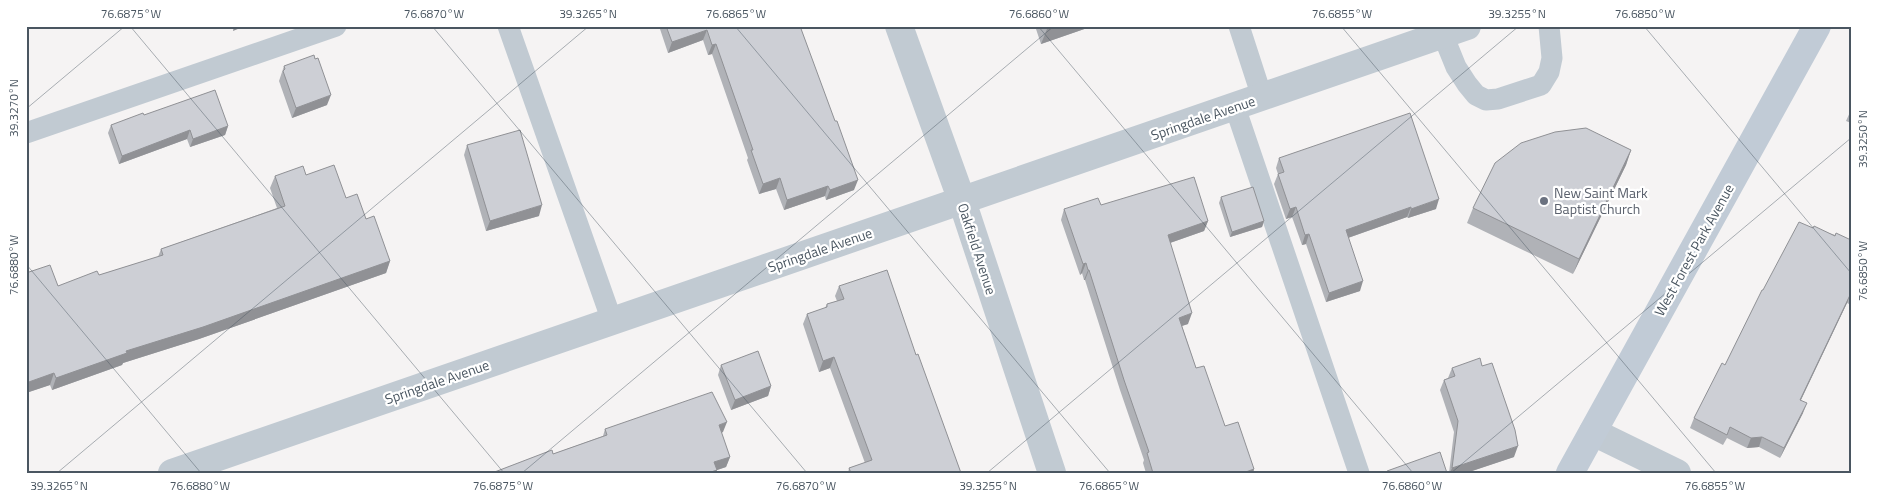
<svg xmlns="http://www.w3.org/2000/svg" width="1877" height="499" font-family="'Titillium Web',sans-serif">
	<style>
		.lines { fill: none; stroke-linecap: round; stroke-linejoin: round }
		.lane { stroke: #c1cad2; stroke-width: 21 }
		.street { stroke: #c1cad2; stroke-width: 28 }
		.secondary { stroke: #c1cbd6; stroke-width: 28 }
		.wall { fill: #b0b2b7 }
		.shaded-wall { fill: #909195 }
		.building { fill: #cdcfd5; stroke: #909195 }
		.ticks { fill: none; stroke: #4a5661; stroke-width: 1; stroke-opacity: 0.45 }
		.worship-dot { fill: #6b7280; stroke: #fff; stroke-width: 2 }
		.labels { text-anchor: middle; stroke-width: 4.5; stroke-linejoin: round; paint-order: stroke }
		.street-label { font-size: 14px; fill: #4a5661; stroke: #fff }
		.worship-label { font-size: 14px; fill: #5b616d; stroke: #fff; text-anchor: start }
		.neatline { fill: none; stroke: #4a5661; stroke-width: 2 }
		.ticks-label { font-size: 12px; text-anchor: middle; fill: #4a5661 }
	</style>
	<rect width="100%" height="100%" fill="#f5f3f3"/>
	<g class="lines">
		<path class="lane" d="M508 26 612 321
			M1239 26 1262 97
			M1443 35 1456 67 1467 84 1476 95 1486 100 1498 99 1541 85 1549 72 1552 58 1549 26
			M1235 107 1359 473
			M26 133 336 26"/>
		<path class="street" d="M899 26 962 201 1052 473
			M1593 432 1677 473
			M172 473 1467 26"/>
		<path class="secondary" d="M1570 473 1817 26"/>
	</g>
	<path class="wall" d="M659 26H800L854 190 826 200 825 196 784 210 776 189 759 194 747 160 748 158 712 54 708 55 703 40 668 53Z
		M1035 26H1093L1041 44Z
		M284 66 327 105 292 118 279 81Z
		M1851 110V123L1846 121Z
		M144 115 228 126 225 135 190 147 187 139 119 164 108 133 111 125Z
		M467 145 539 216 486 231 464 155Z
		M1631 150 1626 165 1573 274 1467 223 1473 208Z
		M1279 158 1436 209 1408 218 1407 217 1348 238 1360 291 1326 302 1306 244 1302 245 1292 217 1286 219 1274 184 1278 174 1276 168Z
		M306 175 346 198 366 219 390 261 386 273 199 339 123 363 122 365 52 390 50 385 26 393V273L58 286 99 275 158 257 161 249 277 208 270 188 275 176Z
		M1221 197 1264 221 1262 227 1230 237 1219 203Z
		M1064 209 1208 221 1204 231 1170 243 1188 324 1182 326 1196 368 1225 426 1254 469 1253 473H1146L1143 463 1144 460 1120 390 1085 280H1084L1082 273 1080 275 1061 220Z
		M1813 228 1851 240V305L1847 303 1801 400 1803 413 1780 458 1759 447 1747 448 1727 438 1723 445 1690 428 1694 418 1725 365 1763 290Z
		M839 286 916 355 961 473H848L849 468 865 463 830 368 819 372 803 324 807 314 825 308 827 304 837 301 835 296Z
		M721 365 771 386 768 396 731 410 718 375Z
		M1452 368 1514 457 1466 473H1449L1454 432 1440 390 1444 380 1448 378Z
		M605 429 723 432 721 433 730 457 726 467 717 470 553 454 603 436Z"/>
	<path class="shaded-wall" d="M234 26H245L233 31Z
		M1055 26H1093L1041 44 1047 29Z
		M707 30 703 40 668 53 672 42Z
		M716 44 712 54 708 55 712 45Z
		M331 95 327 105 292 118 296 108Z
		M228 126 225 135 190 147 193 139Z
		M190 130 187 139 119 164 122 156Z
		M1631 150 1626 165 1573 274 1579 259Z
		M780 178 776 189 759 194 763 184Z
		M858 180 854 190 826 200 830 190Z
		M828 186 825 196 784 210 787 200Z
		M1439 199 1436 209 1408 218 1411 209Z
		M542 205 539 216 486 231 490 221Z
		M1296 207 1292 217 1286 219 1290 209Z
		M1411 207 1407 217 1342 240 1346 230Z
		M1208 221 1204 231 1164 245 1168 235Z
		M1264 221 1262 227 1230 237 1232 232Z
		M1309 234 1306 244 1302 245 1305 235Z
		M390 261 386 273 199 339 123 363 122 365 52 390 56 378 126 351Z
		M1086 263 1082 273 1080 275 1083 264Z
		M1088 270H1089L1085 280H1084Z
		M1363 281 1360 291 1326 302 1329 293Z
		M1850 293 1847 303 1796 410 1800 400Z
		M1192 313 1188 324 1175 328 1179 318Z
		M834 357 830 368 819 372 823 361Z
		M54 373 50 385 26 393V383Z
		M771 386 768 396 731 410 735 400Z
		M1807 403 1803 413 1780 458 1784 448Z
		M727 422 723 432 715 435 719 425Z
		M1762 437 1759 447 1747 448 1751 438Z
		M1518 446 1514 457 1466 473H1450L1452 468Z
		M730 457 726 467 717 470 716 473H708L714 462Z
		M1254 469 1253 473H1243Z"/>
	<path class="building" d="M666 26H800L835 121H837L858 180 830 190 828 186 787 200 780 178 763 184 751 150H753L716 44 712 45 707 30 672 42Z
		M1046 26H1055L1047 29Z
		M314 55 315 59 318 58 331 95 296 108 283 71 285 69 284 66Z
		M215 90 228 126 193 139 190 130 122 156 111 125 143 113 144 115Z
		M1410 113 1439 199 1411 209V207L1346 230 1363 281 1329 293 1309 234 1305 235 1296 207 1290 209 1278 174 1284 172 1279 158Z
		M1586 128 1631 150 1579 259 1473 208 1495 163 1521 143 1555 132Z
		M520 130 542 205 490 221 467 145Z
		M334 165 346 198 357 194 366 219 374 216 390 261 203 327 126 351 127 353 56 378 54 373 26 383V296H27L26 273 50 265 58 286 97 271 99 275 163 255 161 249 285 206 275 176 303 166 306 175Z
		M1194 177 1208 221 1168 235 1192 313 1179 318 1196 368 1204 366 1225 426 1238 422 1254 469 1243 473H1153L1147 453 1149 452 1124 380 1089 270H1088L1086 263 1083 264 1064 209 1098 198 1101 205Z
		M1253 187 1264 221 1232 232 1221 197Z
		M1799 222 1813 228 1814 226 1835 236 1836 233 1851 240V293L1800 400 1807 403 1784 448 1762 437 1751 438 1730 427 1727 435 1694 418 1722 363 1725 365 1762 290H1763Z
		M887 270 916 355 918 354 961 473H851L849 468 872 460 834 357 823 361 807 314 827 307V304L844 299 839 286Z
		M758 351 771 386 735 400 721 365Z
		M1480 358 1482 366 1492 363 1515 430 1518 446 1452 468 1458 421 1444 380 1455 376 1452 368Z
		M712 392 727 422 719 425 730 457 714 462 717 470 708 473H492L552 450 553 454 607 435 605 429Z
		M1440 452 1447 473H1388L1387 471Z"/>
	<path class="ticks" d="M130 26 504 473M432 26 807 473M735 26 1110 473M1038 26 1413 473M1341 26 1716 473M1644 26 1851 273M26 109 125 26M26 264 201 473M57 473 589 26M522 473 1054 26M987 473 1519 26M1451 473 1851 138"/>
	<circle class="worship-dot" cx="1544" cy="201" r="5"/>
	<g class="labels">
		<g class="street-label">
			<text transform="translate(1203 118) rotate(-19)" y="5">Springdale Avenue</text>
			<text transform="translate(977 249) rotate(72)" y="5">Oakfield Avenue</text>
			<text transform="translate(820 250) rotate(-19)" y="5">Springdale Avenue</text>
			<text transform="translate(1694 250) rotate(-61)" y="5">West Forest Park Avenue</text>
			<text transform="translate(437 382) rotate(-19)" y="5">Springdale Avenue</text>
		</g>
		<g class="worship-label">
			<text x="1554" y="198">New Saint Mark<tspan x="1554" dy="16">Baptist Church</tspan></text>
		</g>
	</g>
	<rect width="1877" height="499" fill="none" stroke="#ffffff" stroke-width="55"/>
	<rect x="28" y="28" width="1822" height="444" class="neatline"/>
	<g class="ticks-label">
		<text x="131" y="18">76.6875°W</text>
		<text x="434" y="18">76.6870°W</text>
		<text x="588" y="18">39.3265°N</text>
		<text x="736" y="18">76.6865°W</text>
		<text x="1039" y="18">76.6860°W</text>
		<text x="1342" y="18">76.6855°W</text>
		<text x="1517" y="18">39.3255°N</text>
		<text x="1645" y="18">76.6850°W</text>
		<text transform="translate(14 108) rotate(-90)" y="4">39.3270°N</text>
		<text transform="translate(1863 139) rotate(-90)" y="4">39.3250°N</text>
		<text transform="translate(14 265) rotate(-90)" y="4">76.6880°W</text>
		<text transform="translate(1863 271) rotate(-90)" y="4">76.6850°W</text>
		<text x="59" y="490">39.3265°N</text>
		<text x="200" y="490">76.6880°W</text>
		<text x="503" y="490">76.6875°W</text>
		<text x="806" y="490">76.6870°W</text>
		<text x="988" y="490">39.3255°N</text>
		<text x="1109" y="490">76.6865°W</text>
		<text x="1412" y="490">76.6860°W</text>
		<text x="1715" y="490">76.6855°W</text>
	</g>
</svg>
